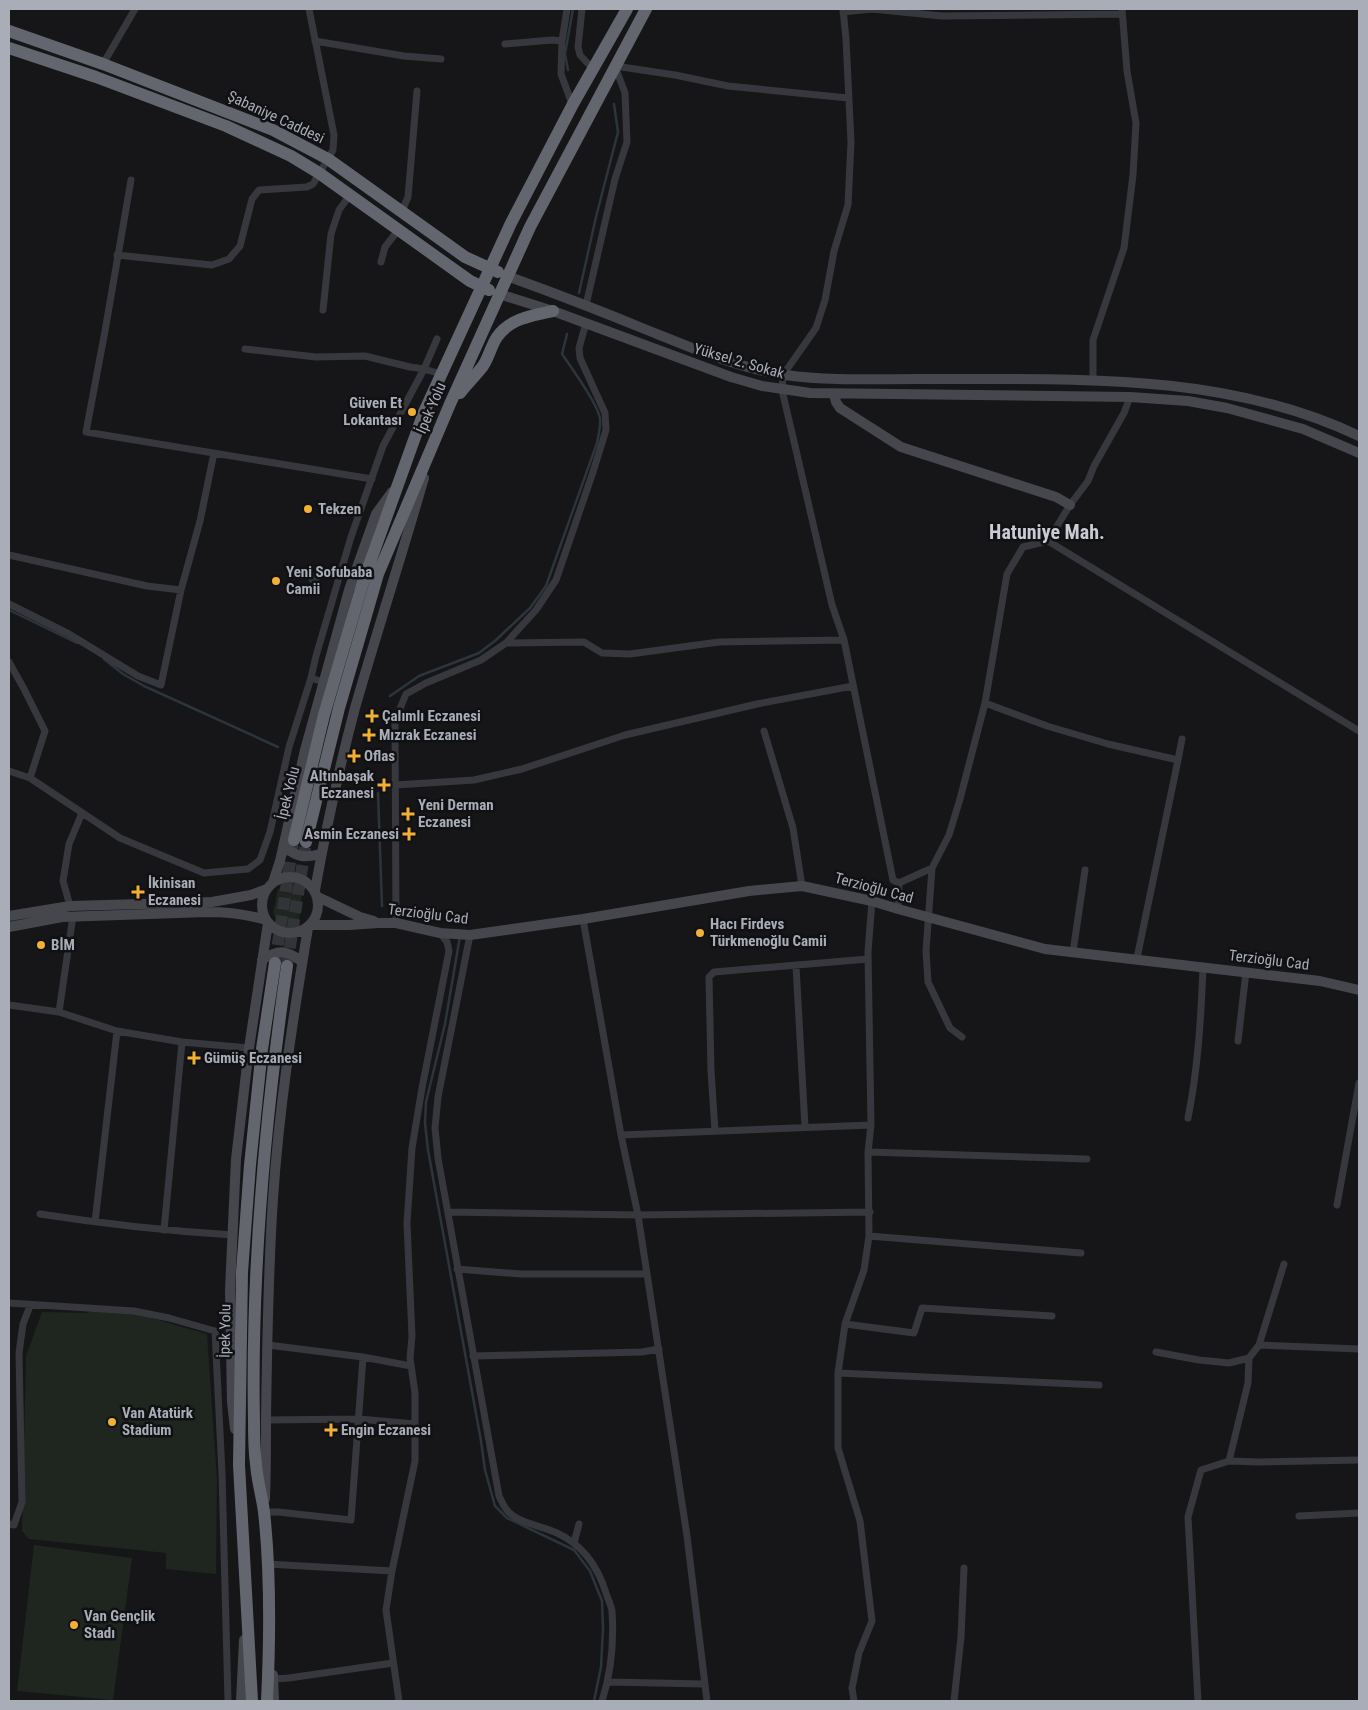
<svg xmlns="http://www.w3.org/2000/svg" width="1368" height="1710" font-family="'Roboto Condensed',sans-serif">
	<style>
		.green { fill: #1e261f }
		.water { fill: #2c353c }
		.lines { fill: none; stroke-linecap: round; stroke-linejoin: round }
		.stream { stroke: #2c353c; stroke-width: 2.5 }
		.highway-tunnel { stroke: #333438; stroke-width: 12; stroke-dasharray: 12 6; stroke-linecap: butt }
		.street { stroke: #37383d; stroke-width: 7 }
		.secondary { stroke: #45474d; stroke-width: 10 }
		.highway { stroke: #63666e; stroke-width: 12 }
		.poi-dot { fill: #f2b134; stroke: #111113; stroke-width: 2 }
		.labels { text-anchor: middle; stroke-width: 5; stroke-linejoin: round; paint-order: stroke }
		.street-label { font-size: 15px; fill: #a8adb8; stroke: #111113 }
		.poi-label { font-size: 15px; font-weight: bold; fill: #a8adb8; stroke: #111113; text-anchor: start }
		.district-label { font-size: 20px; font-weight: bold; fill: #c9ccd4; stroke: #111113 }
	</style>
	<rect width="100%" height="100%" fill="#161618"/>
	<path class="green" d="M288 885 296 887 302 894 299 920C292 923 284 922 277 920L273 913 278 889Z
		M95 1310 137 1314 207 1334 217 1479 216 1574 166 1569V1553L29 1539 22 1531 26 1356 42 1312 86 1313Z
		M34 1545 132 1558 113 1700 17 1691Z"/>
	<path class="water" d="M308 578a6 6 0 1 1 12 0a6 6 0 1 1-12 0Z"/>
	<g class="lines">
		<path class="stream" d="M568 70 565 54 573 9
			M579 293 596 217 618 132 614 104
			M9 610 77 643
			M104 659 123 674 144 686 278 747
			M390 696 419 676 479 653 496 640 530 608 546 586 597 443C598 436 601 427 600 419 599 405 571 367 562 354L567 334
			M378 793 382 906
			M460 936 445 1024 426 1102 425 1123 428 1150 481 1441 485 1470 495 1506 507 1518 574 1550 590 1571 602 1601 603 1628 601 1667 594 1701"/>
		<path class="highway-tunnel" d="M275 963 293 842
			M287 966 306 842"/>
		<path class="street" d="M567 9 562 41 561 74 572 104
			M582 9 578 47 580 55 592 68
			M843 9 846 39 851 142 848 205 834 251 825 300 816 328 783 375 782 390 832 605 844 640 893 880 899 883
			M843 12 872 9 942 16 1121 14
			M315 41 404 56 441 59
			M505 44 552 40 562 41
			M103 64 135 9
			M131 180 105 331 86 432 372 479
			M402 211 408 197 417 91
			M117 255 212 265 229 259 240 246 252 199 259 190 307 187 313 184 333 150 334 135 309 9
			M381 262 385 247 399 229
			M586 305 615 179 627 142 625 93 615 66 675 75 728 86 848 98
			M323 310 331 234 339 210 350 195
			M245 349 316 357 365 356 410 367 424 369 441 374
			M1093 380V340L1124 248 1133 175 1136 123 1127 71 1122 9
			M1048 541 1359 731
			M9 555 147 586 181 590
			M9 604 69 634 138 676 161 685 181 590 200 521 214 453
			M506 643 584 642 602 653 630 654 719 642 844 640
			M9 662 24 689 45 731 30 778
			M311 678 316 656 351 537 383 446 424 369 437 339
			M985 703 1047 726 1108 744 1178 760 1137 958
			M764 731 793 828 802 886
			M1178 760 1182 739
			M9 771 30 778 120 838 204 873 248 869 260 860 270 832 289 747 311 678 323 682
			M395 785 474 780 522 769 625 735 757 704 853 686
			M70 906 63 881 69 844 82 813
			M898 909 899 883 932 868
			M583 919 621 1135 638 1215 687 1536 707 1701
			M396 923 395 721 406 694 426 683 481 660 506 643 536 610 556 580 593 472 606 430 605 413 580 358 579 348 586 323
			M470 935 438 1097 435 1128 438 1158 499 1496C501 1500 503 1505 506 1509 516 1523 543 1526 557 1533 583 1545 598 1567 606 1593 608 1599 611 1605 612 1611 614 1640 611 1673 602 1701
			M1073 952 1085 870
			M796 966 805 1127
			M9 1005 59 1012 117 1031 182 1042 249 1048
			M59 1012 73 916
			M962 1037 950 1028 928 982 926 951 932 868 949 835 960 799 985 703 1007 574 1023 547 1048 541 1070 505 1088 481 1094 466 1124 413 1130 397
			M1238 1041 1246 972
			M1188 1118C1198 1068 1201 1018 1203 967
			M715 1131 711 1071 709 977 714 972 868 959
			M621 1135 871 1125
			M868 1152 1087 1159
			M1337 1205 1359 1083
			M448 1212 638 1215 870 1212
			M40 1214C104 1224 168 1231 233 1235
			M95 1222 117 1031
			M164 1230 182 1042
			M869 1236 1081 1253
			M457 1269 521 1274H647
			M9 1303 134 1311 169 1318 215 1331 222 1473 228 1701
			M845 1324 914 1333 922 1308 1052 1316
			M268 1345 363 1357 411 1366
			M1259 1345 1359 1349
			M1156 1352 1199 1360 1229 1363 1249 1358 1259 1345 1284 1264
			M473 1356 642 1352 659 1349
			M838 1373 1099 1385
			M266 1420 359 1419 415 1424
			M1229 1461 1248 1383 1249 1358
			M264 1512H278L351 1520 363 1357
			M1299 1516 1359 1513
			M9 1524 14 1525 22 1502 19 1353 23 1324 30 1306
			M574 1543 579 1524
			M267 1564 392 1571
			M274 1679 289 1678 393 1663
			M608 1682 704 1684
			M399 1701 386 1610 392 1571 415 1461V1393L410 1358 412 1336 407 1223 412 1148 422 1088 449 951 447 942 440 933
			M854 1701 852 1688 859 1653 872 1621 860 1521 838 1448V1373L845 1324 864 1270 869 1236 868 1152 871 1125 868 952 872 901
			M954 1701 961 1637 964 1568
			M1198 1701 1188 1517 1201 1470 1229 1461 1258 1462 1359 1460"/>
		<path class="secondary" d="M507 276C554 293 601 311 647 330 692 348 737 368 785 375 829 381 873 379 917 379 1066 380 1221 370 1359 436
			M499 294 553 311 731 377 762 386 810 393 1130 397 1188 401 1227 408 1303 429 1359 453
			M834 394 836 402 840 408 901 447 1056 497 1070 505
			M284 844C294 858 306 858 321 854
			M262 905a28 28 0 1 1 56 0a28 28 0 1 1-56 0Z
			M273 882 280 861 305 750 349 590 376 514 392 492
			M315 890C326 829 339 768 355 708 377 631 402 555 424 478
			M318 897 360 917 374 921
			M9 916 70 906 212 902 251 895 267 889
			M311 925H349L378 923H396L440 933 470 935 583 919 749 891 802 886 872 901 898 909 1045 949 1320 981 1359 990
			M9 927 62 917 207 912C228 912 246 914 266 920
			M262 960C278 949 286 950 301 961
			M235 1429 232 1402 230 1290 236 1159 249 1048 268 923
			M265 1499C266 1472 266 1446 266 1419 267 1346 268 1272 273 1199 279 1108 293 1018 308 928
			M273 1675 274 1701
			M241 1701 244 1640"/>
		<path class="highway" d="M9 31 103 64 273 130 328 159 465 257 498 272
			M9 48 96 77 226 126 291 156 319 173 470 281 489 290
			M460 393C467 384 476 375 483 366 489 357 491 346 497 337 509 319 533 315 553 311
			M294 840 324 715 363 582 424 412 511 223 573 104 627 9
			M306 842 339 708 378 574 450 404 530 227 646 9
			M252 1701 239 1465 242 1272 250 1165 262 1049 275 963
			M267 1701C270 1639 271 1575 264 1512 262 1496 257 1480 256 1464 254 1450 254 1436 254 1422 251 1269 265 1117 287 966"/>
	</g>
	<g class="poi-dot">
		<circle cx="412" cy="412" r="5"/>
		<circle cx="308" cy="509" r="5"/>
		<circle cx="276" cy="581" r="5"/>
		<path d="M369.5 708.5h5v5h5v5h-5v5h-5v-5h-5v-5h5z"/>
		<path d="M366.5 727.5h5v5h5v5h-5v5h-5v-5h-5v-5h5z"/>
		<path d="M351.5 748.5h5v5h5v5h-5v5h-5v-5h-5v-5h5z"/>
		<path d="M381.5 777.5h5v5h5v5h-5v5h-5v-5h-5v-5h5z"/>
		<path d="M405.5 806.5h5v5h5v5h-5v5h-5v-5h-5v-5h5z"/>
		<path d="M406.5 826.5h5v5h5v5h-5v5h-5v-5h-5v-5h5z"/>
		<path d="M135.5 884.5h5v5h5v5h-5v5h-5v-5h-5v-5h5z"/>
		<circle cx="700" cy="933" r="5"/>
		<circle cx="41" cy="945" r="5"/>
		<path d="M191.5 1050.5h5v5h5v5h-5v5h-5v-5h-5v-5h5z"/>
		<circle cx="112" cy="1422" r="5"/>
		<path d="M328.5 1422.5h5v5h5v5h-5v5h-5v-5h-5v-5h5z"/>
		<circle cx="74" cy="1625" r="5"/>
	</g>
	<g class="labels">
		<g class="street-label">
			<text transform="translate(276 117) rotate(25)" y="5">Şabaniye Caddesi</text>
			<text transform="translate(739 361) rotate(16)" y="5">Yüksel 2. Sokak</text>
			<text transform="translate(431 408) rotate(-67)" y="5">İpek Yolu</text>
			<text transform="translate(288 793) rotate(-76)" y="5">İpek Yolu</text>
			<text transform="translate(874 888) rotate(15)" y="5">Terzioğlu Cad</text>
			<text transform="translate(428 914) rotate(7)" y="5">Terzioğlu Cad</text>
			<text transform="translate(1269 960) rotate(7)" y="5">Terzioğlu Cad</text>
			<text transform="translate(225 1331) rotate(-89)" y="5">İpek Yolu</text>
		</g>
		<g class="poi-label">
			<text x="402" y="408" text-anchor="end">Güven Et<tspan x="402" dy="17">Lokantası</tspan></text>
			<text x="318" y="514">Tekzen</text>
			<text x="286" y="577">Yeni Sofubaba<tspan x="286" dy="17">Camii</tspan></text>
			<text x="382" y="721">Çalımlı Eczanesi</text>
			<text x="379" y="740">Mızrak Eczanesi</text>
			<text x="364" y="761">Oflas</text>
			<text x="374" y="781" text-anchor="end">Altınbaşak<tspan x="374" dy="17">Eczanesi</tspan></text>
			<text x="418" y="810">Yeni Derman<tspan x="418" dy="17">Eczanesi</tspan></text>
			<text x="399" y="839" text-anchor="end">Asmin Eczanesi</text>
			<text x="148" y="888">İkinisan<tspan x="148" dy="17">Eczanesi</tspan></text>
			<text x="710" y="929">Hacı Firdevs<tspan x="710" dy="17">Türkmenoğlu Camii</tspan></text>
			<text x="51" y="950">BİM</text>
			<text x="204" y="1063">Gümüş Eczanesi</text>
			<text x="122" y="1418">Van Atatürk<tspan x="122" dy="17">Stadium</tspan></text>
			<text x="341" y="1435">Engin Eczanesi</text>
			<text x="84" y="1621">Van Gençlik<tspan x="84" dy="17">Stadı</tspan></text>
		</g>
		<g class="district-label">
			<text x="1047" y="539">Hatuniye Mah.</text>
		</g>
	</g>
	<rect width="1368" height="1710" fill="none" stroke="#a8adb8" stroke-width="20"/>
</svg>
